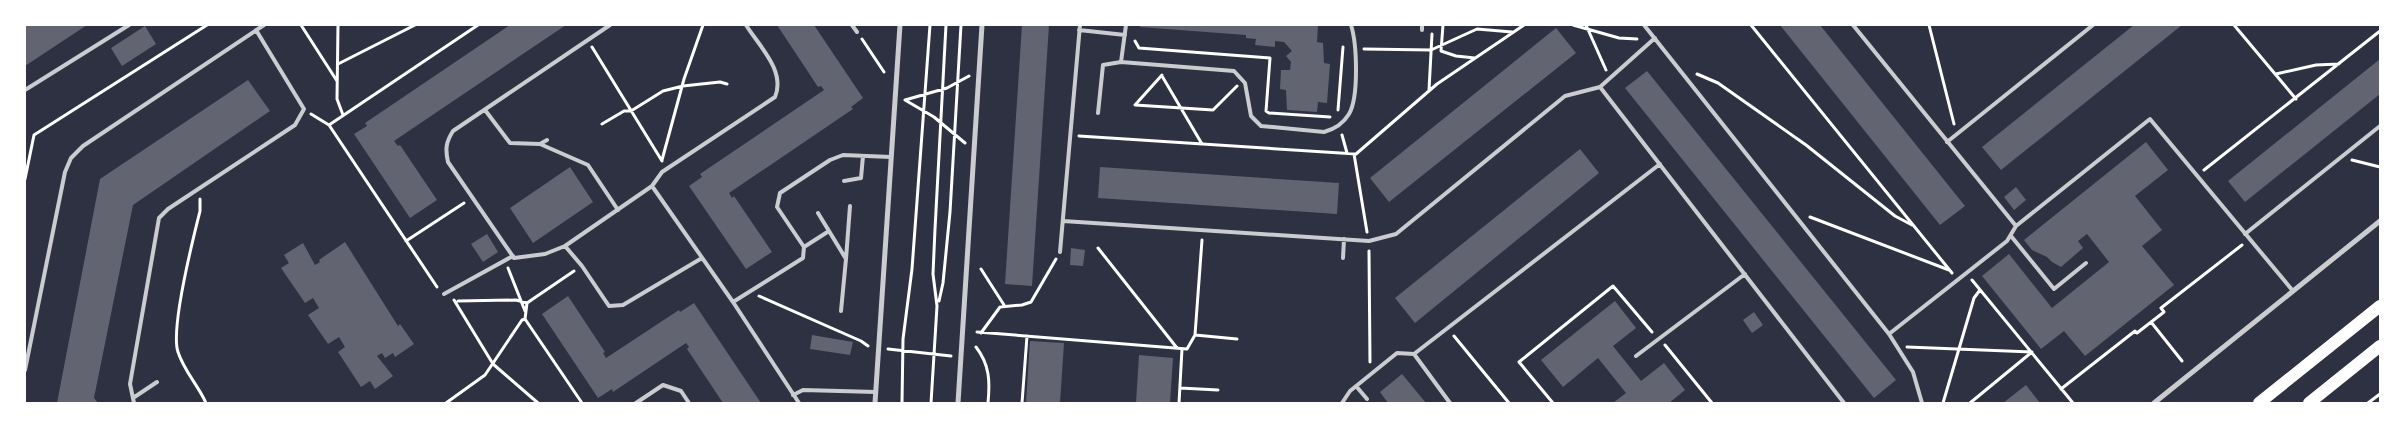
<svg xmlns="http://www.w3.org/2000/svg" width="2405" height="428" font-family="Roboto,sans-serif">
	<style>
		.building { fill: #626471 }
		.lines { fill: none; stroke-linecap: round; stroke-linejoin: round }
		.path { stroke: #fff; stroke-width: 3 }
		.service { stroke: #caccd0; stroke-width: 4 }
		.minor { stroke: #caccd0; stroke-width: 5 }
		.primary { stroke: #fff; stroke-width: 12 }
	</style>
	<rect width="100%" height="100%" fill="#2d3142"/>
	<path class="building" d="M25 25H87L25 66Z
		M510 25H566L394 141 398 146 400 145 437 200 410 218 354 134 367 126 365 123Z
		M777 25H814L863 98 851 107 853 109 729 193 732 198 734 196 772 252 746 269 689 186 702 177 700 174 824 90 821 86 818 87Z
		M1022 25H1049L1032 286 1005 284Z
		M1140 25H1318L1317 42 1323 43 1324 63 1330 64 1327 103 1318 102 1317 112 1287 110 1286 90 1280 89 1281 70H1290L1291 62 1286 56 1292 51 1284 42 1275 41V47L1255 45 1256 39 1246 38V35L1140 27Z
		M1780 25H1820L1965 206 1940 225Z
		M2134 25H2182L2001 170 1982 147Z
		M145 26 156 44 122 66 111 48Z
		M1556 28 1576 53 1389 202 1370 178Z
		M2380 59V94L2245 202 2228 181Z
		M1647 71 1896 380 1874 398 1625 88Z
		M248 80 270 111 133 205 94 398 98 403H57L100 179Z
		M2146 142 2168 170 2135 196 2162 230 2142 246 2174 285 2085 356 2064 331 2041 349 1982 276 2009 254 2052 308 2109 262 2087 234 2078 241 2083 248 2061 267 2052 262 2047 257 2032 250 2024 240Z
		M1580 149 1599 173 1415 323 1395 298Z
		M570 167 593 202 533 243 510 208Z
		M1100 167 1339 183 1337 214 1098 198Z
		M2016 187 2026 200 2014 210 2004 197Z
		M487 234 498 252 483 262 471 244Z
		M345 242 398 326 400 324 414 344 395 357 393 353 385 358 382 353 377 356 393 376 375 389 370 381 361 387 338 352 345 347 339 337 328 344 308 315 319 308 313 298 305 303 281 268 289 263 284 255 303 243 315 265 320 262 319 260Z
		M1071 248 1085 250 1083 266 1070 265Z
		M568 296 605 352 603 353 606 358 679 310 680 312 694 303 761 403H723L687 349 689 347 686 343 613 392 612 389 598 398 542 314Z
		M1615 301 1636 328 1613 346 1641 381 1664 363 1685 390 1669 403H1613L1626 393 1598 358 1563 387 1541 360Z
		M1754 312 1763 325 1752 333 1743 320Z
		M812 335 853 342 850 355 810 349Z
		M1030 341 1064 343 1060 403H1026Z
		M1139 355 1173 358 1170 403H1136Z
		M1402 374 1426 403H1388L1380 392Z
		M2026 385 2040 403H2003Z"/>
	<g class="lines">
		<path class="path" d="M301 25 337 81
			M338 25 337 99 343 115
			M1443 25 1441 51 1456 56 1475 58
			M1573 25 1619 38 1637 39
			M1586 25 1606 70
			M1751 25 1952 273
			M1929 25 1954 124
			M2234 25 2296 99
			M862 39 884 72
			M1135 41 1139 48 1270 58 1266 111 1269 113 1330 117
			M592 47 662 161
			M1364 49 1431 50 1477 29 1512 32
			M338 64 415 25
			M1697 74 1718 83 1806 145 1895 216 1912 225
			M2276 74 2316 65 2339 64
			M1162 75 1135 105 1213 110 1237 86
			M1162 76 1202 144
			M1429 90 1432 34
			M905 100 947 88 969 76
			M905 100 934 117 965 143
			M1338 110 1343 47
			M311 114 329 125 437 287
			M602 124 624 111H631L663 91 683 86 720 82 727 84
			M329 125 478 25
			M1342 135 1347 153
			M1079 136 1356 154 1437 84 1524 25
			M1354 154 1367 232
			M662 160 684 79 703 25
			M2352 160 2380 167
			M2204 170 2380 31
			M25 179 34 135 207 25
			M200 199V211C193 239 170 328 178 352 184 371 198 385 206 403
			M1810 217 1949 270
			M406 241 464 203
			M1098 248 1177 348
			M1369 251 1370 362
			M508 268 525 311
			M981 269 1004 305
			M574 271 527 303 525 319 582 403
			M1972 280 2073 403
			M759 296 861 341 868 346
			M454 300 493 364 538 403
			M458 301 516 300 527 303
			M939 301 943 283 950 212 961 25
			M2151 322 2182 361
			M977 332 1187 349 1195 335 1202 240
			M981 333 1000 307 1022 305 1031 302 1056 259
			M1195 335 1237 339
			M1454 336 1509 403
			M1665 345 1712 403
			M976 347C990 365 990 382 988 403
			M1907 347 2032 352 1970 403
			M888 349 951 356
			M1180 388 1218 390
			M2061 389 2135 331 2137 333 2164 312 2161 308 2242 245
			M446 403 485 375 522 320 525 319
			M902 403 903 339 912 269 930 25
			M931 403 937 306 933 274 935 229 946 25
			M1022 403 1027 336
			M1179 403 1182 349
			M1553 403 1519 362 1613 286 1652 332
			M1943 403 1974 298 1980 290
			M2368 403 2380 394"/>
		<path class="service" d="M610 25 453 131C446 142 445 149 448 162L514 258 545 254 565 246 652 186 662 172 775 97C786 71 759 46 746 25
			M852 25 857 32
			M1644 25 1889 334 1913 372 1922 403
			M1853 25 2016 226
			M1079 30 1125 35
			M1422 30V25
			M1121 62 1234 71 1245 83 1251 116 1261 126 1324 132C1335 129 1343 124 1349 114 1359 97 1357 44 1351 25
			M1600 87 1844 403
			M25 90 129 25
			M485 110 510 143 540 144 547 140
			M1098 113 1103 65 1121 62 1126 25
			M1947 142 2093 25
			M540 144 588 165 618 210
			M844 181 861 178 863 156
			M652 186 733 302 803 258 804 247 777 207 780 193 830 160 843 155 891 157
			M1063 221 1369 241 1396 234 1565 96 1600 87 1655 38
			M829 231 846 259 841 311
			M2245 234 2380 126
			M2011 236 2054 289 2086 263
			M565 246 582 266 609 306 623 305 702 258
			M804 247 829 231 818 213
			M1060 252 1080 25
			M1343 258 1344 239
			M846 259 850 206
			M444 294 513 256
			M733 302 799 403
			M1889 334 2007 241 2016 226 2150 119 2293 291
			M1414 354 1450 403
			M1636 356 1745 274
			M25 370 65 172 71 158 83 146 264 25
			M1356 386 1367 399
			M793 395 803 390 876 392
			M133 398 157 382
			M134 403 130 384 159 218 168 209 295 125 304 109 256 30
			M636 403 663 385 681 391 689 403
			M1342 403 1350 391 1397 353 1414 354 1660 164"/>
		<path class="minor" d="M875 403 900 25
			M958 403 982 25
			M2154 403 2380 221"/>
		<path class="primary" d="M2259 403 2380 306
			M2309 403 2380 346"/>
	</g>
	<rect width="2405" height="428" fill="none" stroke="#ffffff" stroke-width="52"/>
</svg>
